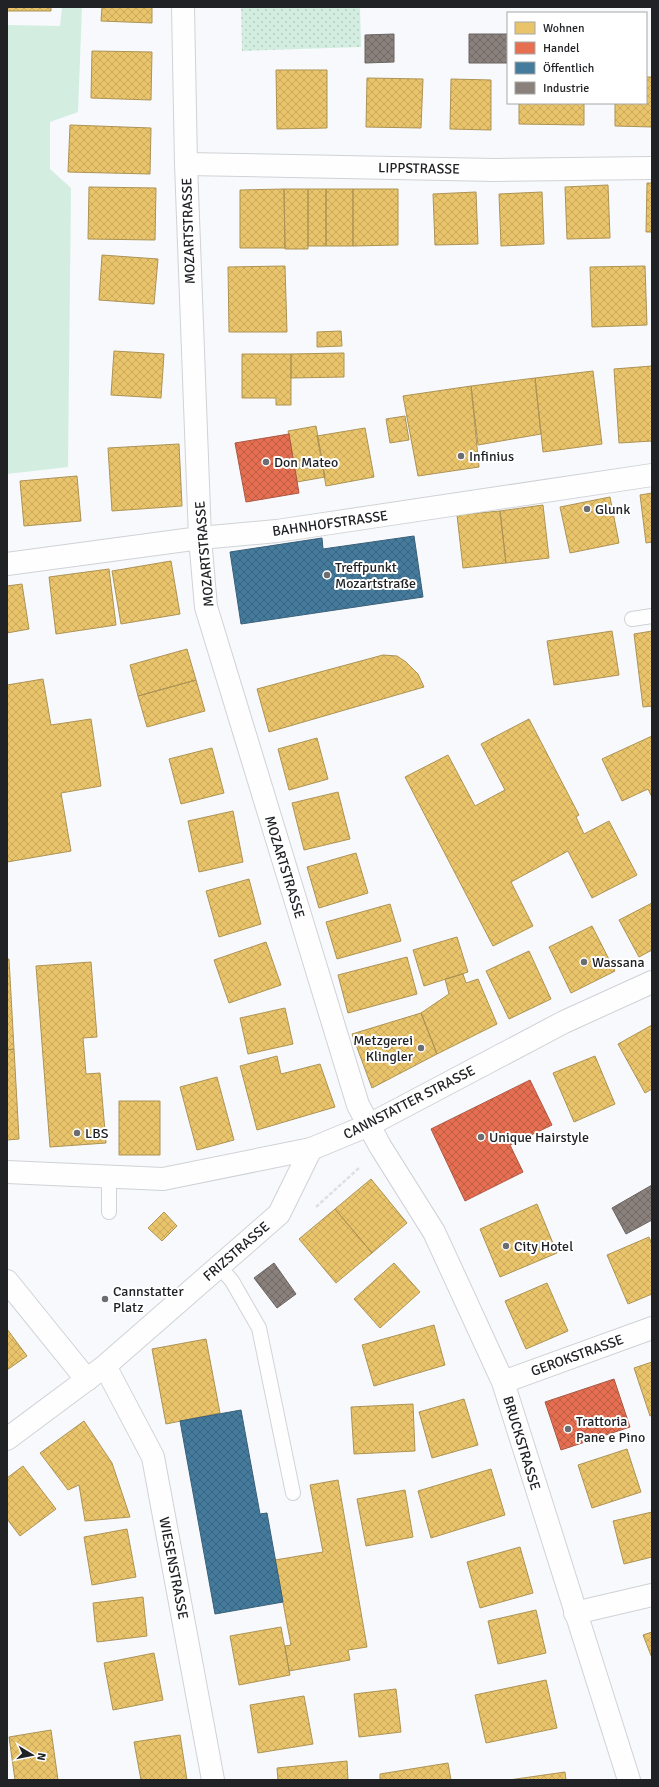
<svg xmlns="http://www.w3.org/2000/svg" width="659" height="1787" font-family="Signika,sans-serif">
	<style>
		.park { fill: url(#park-dots) }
		.garden { fill: #d3eee1 }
		.homes { fill: url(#homes-cross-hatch); stroke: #ad9355 }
		.shops { fill: url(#shops-cross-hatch); stroke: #ac5844 }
		.public { fill: url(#public-cross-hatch); stroke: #3a6079 }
		.industry { fill: url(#industry-cross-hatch); stroke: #6a6462 }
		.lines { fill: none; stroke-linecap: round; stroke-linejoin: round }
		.service-casing { stroke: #d0d2d5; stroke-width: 16 }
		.minor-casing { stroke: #d0d2d5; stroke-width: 24 }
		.tertiary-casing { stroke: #d0d2d5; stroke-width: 24 }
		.path { stroke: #dee0e1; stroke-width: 2.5; stroke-dasharray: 4 2; stroke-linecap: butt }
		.service { stroke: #fefeff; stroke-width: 14 }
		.minor { stroke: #fefeff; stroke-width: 22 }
		.tertiary { stroke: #fefeff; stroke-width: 22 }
		.poi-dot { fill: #6c6d70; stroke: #fff; stroke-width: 1.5 }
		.labels { text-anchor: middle; stroke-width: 4; stroke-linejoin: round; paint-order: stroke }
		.street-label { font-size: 14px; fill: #212225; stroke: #fff }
		.poi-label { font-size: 14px; fill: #212225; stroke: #fff; text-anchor: start }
	</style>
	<defs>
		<pattern id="park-dots" width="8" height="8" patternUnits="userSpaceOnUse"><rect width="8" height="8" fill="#d3eee1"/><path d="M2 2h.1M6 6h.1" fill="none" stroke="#b5ccc1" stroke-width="1.8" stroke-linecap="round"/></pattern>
		<pattern id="homes-cross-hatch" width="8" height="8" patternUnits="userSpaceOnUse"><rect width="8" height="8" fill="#e9c46a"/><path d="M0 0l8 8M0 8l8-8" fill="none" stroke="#c8a85c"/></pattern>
		<pattern id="shops-cross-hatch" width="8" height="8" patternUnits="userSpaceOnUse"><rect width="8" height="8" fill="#e76f51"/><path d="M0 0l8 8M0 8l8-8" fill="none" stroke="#bb5b43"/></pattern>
		<pattern id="public-cross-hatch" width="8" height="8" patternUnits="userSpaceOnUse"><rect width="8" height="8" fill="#457b9d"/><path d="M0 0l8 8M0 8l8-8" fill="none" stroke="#396480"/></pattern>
		<pattern id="industry-cross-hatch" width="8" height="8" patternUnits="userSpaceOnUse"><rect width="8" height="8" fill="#8a817c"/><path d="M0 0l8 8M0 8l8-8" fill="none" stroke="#706965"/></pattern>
	</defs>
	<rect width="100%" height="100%" fill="#f7f9fc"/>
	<path class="park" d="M241 7H360L361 47 242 51Z"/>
	<path class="garden" d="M62 7H82L78 112 50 122V169L71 188 68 467 7 474V25L60 26Z"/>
	<path class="homes" d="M7 7H51V11H7Z
		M102 7H152V23L101 21Z
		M92 51 152 52 151 100 91 98Z
		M276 70H327V128L277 129Z
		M646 77H652V127L615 126V103H646Z
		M367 78 423 79 421 128 366 127Z
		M451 79 491 80V130L450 129Z
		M519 103H584V125L519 124Z
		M70 125 151 128 150 174 68 172Z
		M647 183H652V232H646Z
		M608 185 610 238 567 239 565 187Z
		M89 187 156 188 155 240 88 239Z
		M284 189 285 248H240V190Z
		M284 189H308V249H285Z
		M308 189H326V246H308Z
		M326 189H353V246H326Z
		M353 189H398V245L353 246Z
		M476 192 478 244 435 245 433 194Z
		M542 192 544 244 501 246 499 194Z
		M102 255 158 259 154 304 99 300Z
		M285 266 287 332H229L228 267Z
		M645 266 647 325 592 327 590 267Z
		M341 331 342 346 317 347V332Z
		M114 351 164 354 161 398 111 395Z
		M344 353V377L291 378V354Z
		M242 354H291V405H276V398H242Z
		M652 366V441L619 443 614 369Z
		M593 371 602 444 543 452 535 378Z
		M535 378 541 434 478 445 471 386Z
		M471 386 479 467 418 476 403 396Z
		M405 416 409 440 390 443 386 419Z
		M316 426 325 477 297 482 288 431Z
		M365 428 374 477 326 486 317 436Z
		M179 444 182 506 112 511 108 448Z
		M77 476 81 521 24 526 20 481Z
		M652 493V542L646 543 640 495Z
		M610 497 619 543 570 553 560 507Z
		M543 505 549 558 506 563 500 511Z
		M500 511 506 563 463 568 457 515Z
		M171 561 180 614 121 624 112 571Z
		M109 569 116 625 56 634 49 577Z
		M22 584 29 629 7 633V586Z
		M612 631 619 675 554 685 547 641Z
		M652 631V706L643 707 634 634Z
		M187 649 196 680 138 696 130 665Z
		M383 655 397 656 406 662 418 674 424 687 269 732 257 689Z
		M43 679 51 725 91 719 101 786 61 793 71 851 7 862V685Z
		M196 680 205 711 147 727 138 696Z
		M529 719 579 815 576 817 584 834 609 821 637 875 592 898 568 851 511 882 533 926 493 946 405 777 448 755 475 806 505 790 481 744Z
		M652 736V797L648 789 622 801 602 759Z
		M317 738 328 779 289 790 278 749Z
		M212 748 224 793 181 804 169 759Z
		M338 792 350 839 304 850 292 803Z
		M233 811 243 862 199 872 188 821Z
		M356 853 368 893 319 908 307 867Z
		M249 879 261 924 219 937 206 891Z
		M652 903V950L639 957 619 920Z
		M390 904 401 941 337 959 326 922Z
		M592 926 615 971 571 993 549 947Z
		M457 937 468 972 424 986 413 950Z
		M266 942 281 985 229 1003 214 960Z
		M529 951 551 999 509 1019 486 971Z
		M407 957 417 994 348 1013 338 975Z
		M7 959H9L14 1049 7 1050Z
		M91 962 97 1037 83 1038 86 1074 100 1073 106 1143 50 1147 36 966Z
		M463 974 466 983 478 979 497 1024 437 1054 421 1013 449 994 445 979Z
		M285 1008 293 1044 248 1054 240 1018Z
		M421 1013 437 1054 372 1088 352 1034Z
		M652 1025V1089L645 1093 618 1044Z
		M14 1049 19 1139 7 1140V1050Z
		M277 1056 281 1074 320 1064 335 1107 257 1130 240 1066Z
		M595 1056 615 1104 574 1122 553 1073Z
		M217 1077 234 1140 197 1150 180 1087Z
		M119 1101H160V1155H119Z
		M371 1179 407 1223 372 1253 335 1209Z
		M537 1204 557 1253 500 1277 480 1229Z
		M335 1209 372 1253 336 1283 299 1239Z
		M164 1212 177 1226 162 1241 148 1228Z
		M649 1237 652 1244V1294L628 1304 607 1255Z
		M394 1263 420 1292 380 1328 354 1299Z
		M547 1283 568 1331 526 1349 505 1301Z
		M434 1325 445 1365 374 1386 362 1345Z
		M7 1329 27 1356 7 1370Z
		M206 1339 220 1413 166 1424 152 1349Z
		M652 1362V1415L650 1416 634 1368Z
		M464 1399 478 1445 432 1458 419 1412Z
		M413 1404 415 1451 354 1454 351 1407Z
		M84 1421 112 1463 130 1517 85 1521 79 1485 68 1490 40 1453Z
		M627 1449 641 1492 592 1508 578 1465Z
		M23 1466 56 1509 20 1536 7 1519V1478Z
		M491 1469 505 1515 431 1538 418 1491Z
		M338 1480 367 1647 348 1650 350 1660 289 1671 285 1646 291 1645 275 1560 323 1552 310 1485Z
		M405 1490 413 1537 366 1546 357 1499Z
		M652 1512V1557L624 1564 613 1521Z
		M127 1529 136 1577 92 1585 84 1537Z
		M520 1547 533 1593 480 1608 467 1562Z
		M143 1597 147 1636 97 1642 93 1603Z
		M536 1610 546 1653 498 1664 488 1621Z
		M281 1627 290 1675 239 1685 230 1636Z
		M652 1632V1658L643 1635Z
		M154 1653 163 1700 113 1710 104 1663Z
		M546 1680 557 1728 486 1743 475 1695Z
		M396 1689 401 1732 359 1737 354 1694Z
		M304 1696 313 1744 258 1753 250 1705Z
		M51 1730 58 1780H15L9 1737Z
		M180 1735 187 1780H141L134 1742Z
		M347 1761 348 1780H278L277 1768Z
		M448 1763 451 1780H380V1774Z
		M565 1772 566 1780H509Z"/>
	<path class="shops" d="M289 434 299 493 246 502 235 443Z
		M530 1080 552 1125 510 1145 523 1172 465 1201 431 1129Z
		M614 1379 630 1427 561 1450 545 1402Z"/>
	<path class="public" d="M414 536 423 597 241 624 230 552 322 538 323 549Z
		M241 1410 260 1514 267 1513 283 1602 215 1614 180 1421Z"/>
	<path class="industry" d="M394 34V62L365 63V35Z
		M469 34H508V63H469Z
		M652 1185V1220L626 1234 612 1208Z
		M274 1263 296 1294 277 1308 254 1278Z"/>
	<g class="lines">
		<defs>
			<path id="service" d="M632 619 652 616
				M109 1176V1212
				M219 1266 232 1281 259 1328 293 1493"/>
			<path id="minor" d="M183 7 186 164 200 538 206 607 358 1105 380 1146 434 1232 503 1382 629 1780
				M186 164 495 170 652 168
				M7 1281 87 1380
				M105 1366 153 1457 213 1780
				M503 1382 652 1328
				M7 1439 105 1366 279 1214 311 1149
				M575 1613 652 1595"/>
			<path id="tertiary" d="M7 564 200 538 277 531 652 475
				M7 1172 163 1179 311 1149 369 1125 564 1022 652 982"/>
		</defs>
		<use href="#service" class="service-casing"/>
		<use href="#minor" class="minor-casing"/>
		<use href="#tertiary" class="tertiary-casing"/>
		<path class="path" d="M316 1207 360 1167"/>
		<use href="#service" class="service"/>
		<use href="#minor" class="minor"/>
		<use href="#tertiary" class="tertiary"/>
	</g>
	<g class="poi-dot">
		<circle cx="461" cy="456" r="4"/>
		<circle cx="266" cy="462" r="4"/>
		<circle cx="587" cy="509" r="4"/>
		<circle cx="327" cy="575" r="4"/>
		<circle cx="584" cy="962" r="4"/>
		<circle cx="421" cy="1048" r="4"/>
		<circle cx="77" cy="1133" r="4"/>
		<circle cx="481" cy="1137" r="4"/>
		<circle cx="506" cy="1246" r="4"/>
		<circle cx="105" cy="1299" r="4"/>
		<circle cx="568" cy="1429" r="4"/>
	</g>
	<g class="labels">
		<g class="street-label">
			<text transform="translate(419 168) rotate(1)" y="5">LIPPSTRASSE</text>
			<text transform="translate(188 231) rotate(-92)" y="5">MOZARTSTRASSE</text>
			<text transform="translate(330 523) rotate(-8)" y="5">BAHNHOFSTRASSE</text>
			<text transform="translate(204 554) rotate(-95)" y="5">MOZARTSTRASSE</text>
			<text transform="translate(285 867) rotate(73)" y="5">MOZARTSTRASSE</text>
			<text transform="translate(409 1102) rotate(-27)" y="5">CANNSTATTER STRASSE</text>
			<text transform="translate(236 1251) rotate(-41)" y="5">FRIZSTRASSE</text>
			<text transform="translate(577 1355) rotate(-20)" y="5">GEROKSTRASSE</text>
			<text transform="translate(522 1443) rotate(73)" y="5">BRUCKSTRASSE</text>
			<text transform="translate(174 1568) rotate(79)" y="5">WIESENSTRASSE</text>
		</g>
		<g class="poi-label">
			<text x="469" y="461">Infinius</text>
			<text x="274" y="467">Don Mateo</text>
			<text x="595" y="514">Glunk</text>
			<text x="335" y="572">Treffpunkt<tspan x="335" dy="16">Mozartstraße</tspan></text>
			<text x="592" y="967">Wassana</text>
			<text x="413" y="1045" text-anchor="end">Metzgerei<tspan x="413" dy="16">Klingler</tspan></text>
			<text x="85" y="1138">LBS</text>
			<text x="489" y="1142">Unique Hairstyle</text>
			<text x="514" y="1251">City Hotel</text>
			<text x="113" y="1296">Cannstatter<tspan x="113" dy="16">Platz</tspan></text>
			<text x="576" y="1426">Trattoria<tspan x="576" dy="16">Pane e Pino</tspan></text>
		</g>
	</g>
	<rect width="659" height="1787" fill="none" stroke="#212225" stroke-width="16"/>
	<rect x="507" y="12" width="140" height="92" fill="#ffffff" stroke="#a6a7a8"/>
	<rect x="515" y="22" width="20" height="12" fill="#e9c46a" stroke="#a6a7a8"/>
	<text x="543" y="32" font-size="12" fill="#212225">Wohnen</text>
	<rect x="515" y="42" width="20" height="12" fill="#e76f51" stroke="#a6a7a8"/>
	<text x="543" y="52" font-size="12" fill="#212225">Handel</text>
	<rect x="515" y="62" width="20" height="12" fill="#457b9d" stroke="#a6a7a8"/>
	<text x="543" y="72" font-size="12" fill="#212225">Öffentlich</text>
	<rect x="515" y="82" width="20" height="12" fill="#8a817c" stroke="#a6a7a8"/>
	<text x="543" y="92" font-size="12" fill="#212225">Industrie</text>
	<g transform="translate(32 1755) rotate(100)" stroke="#ffffff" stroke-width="3" paint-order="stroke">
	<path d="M0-3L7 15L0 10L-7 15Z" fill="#212225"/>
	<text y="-6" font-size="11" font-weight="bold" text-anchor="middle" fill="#212225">N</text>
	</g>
</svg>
